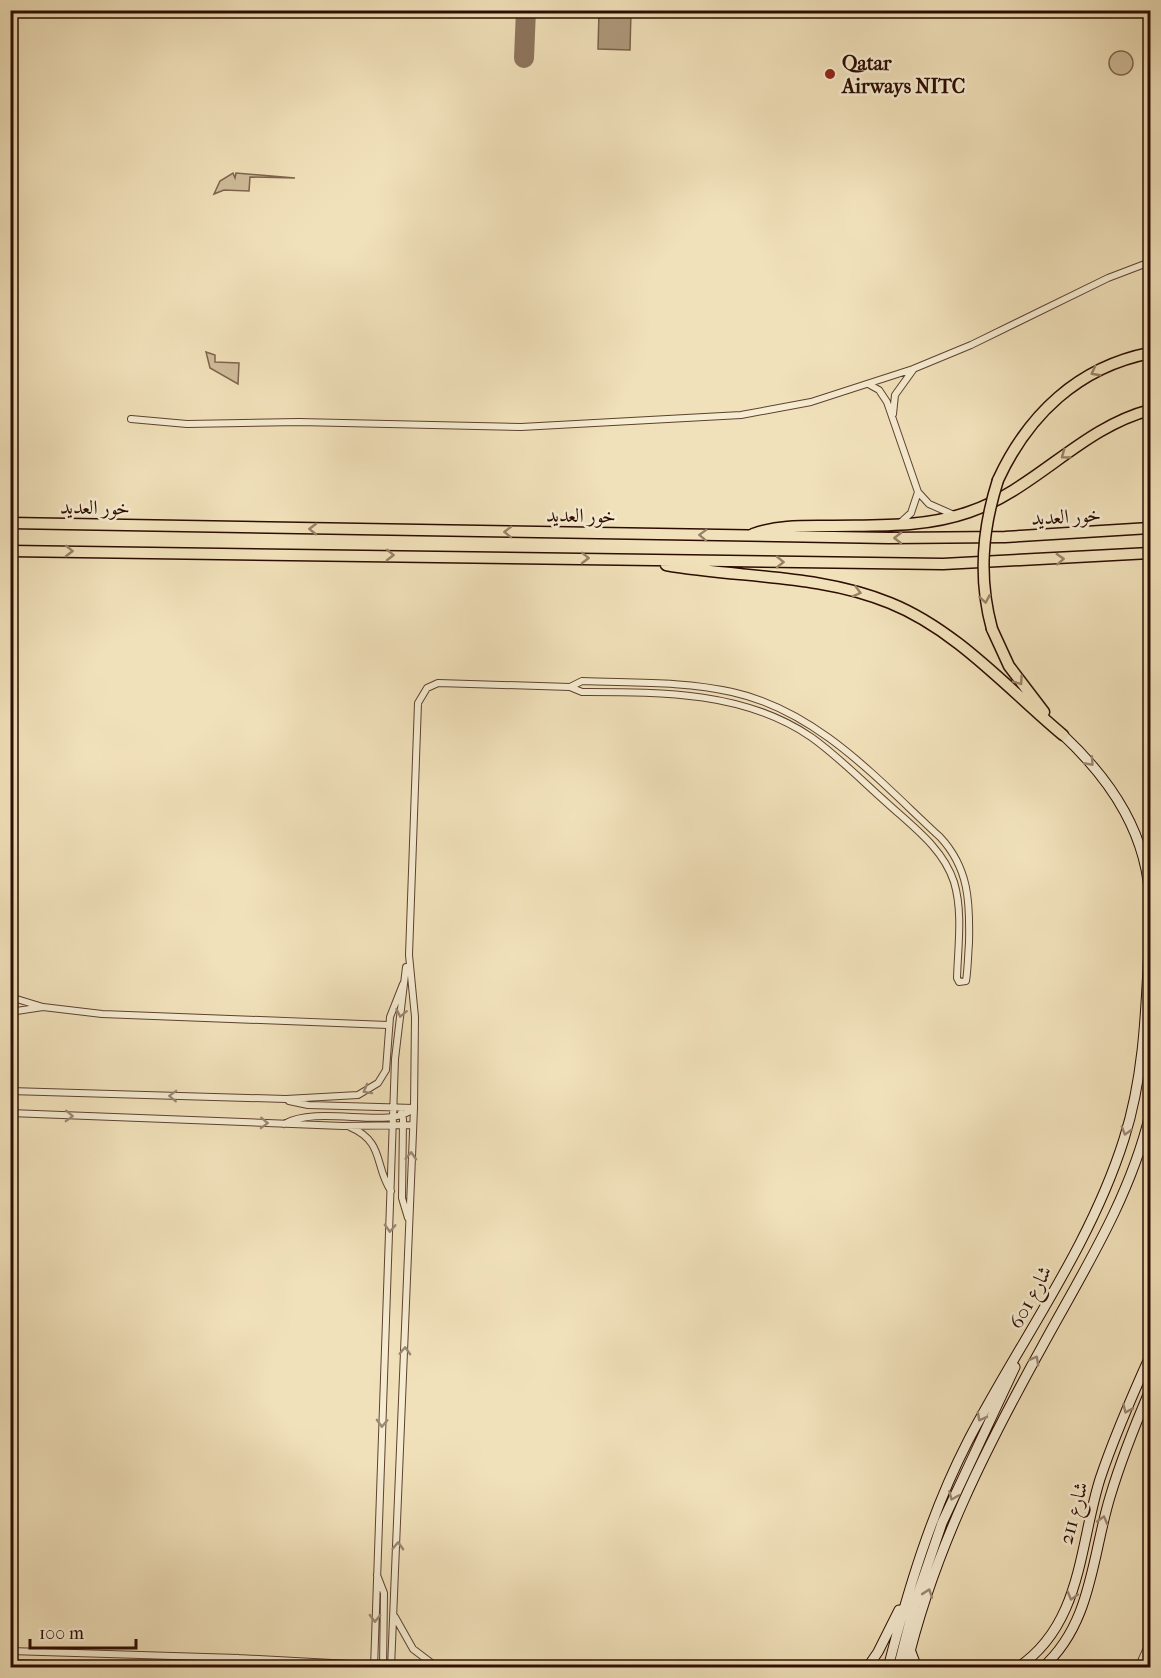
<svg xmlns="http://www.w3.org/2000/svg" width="1161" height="1678" font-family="'IM FELL French Canon',Amiri,serif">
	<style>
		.green { fill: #d0bd9b; stroke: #7e644e; stroke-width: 1.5 }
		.water { fill: #ae997b; stroke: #7a614a; stroke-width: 1.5 }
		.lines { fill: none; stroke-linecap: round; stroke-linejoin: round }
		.taxiway { stroke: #8e765e; stroke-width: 20 }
		.minor-casing { stroke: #5d412f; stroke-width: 8 }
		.secondary-casing { stroke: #2c0c01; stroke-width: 11 }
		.motorway-casing { stroke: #2c0c01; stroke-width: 13 }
		.minor { stroke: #f6ecd2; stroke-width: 6 }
		.secondary { stroke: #f6ecd2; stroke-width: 9 }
		.motorway { stroke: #f1e1ba; stroke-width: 10 }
		.motorway-bridge-casing { stroke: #2c0c01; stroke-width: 13; stroke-linecap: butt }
		.motorway-bridge { stroke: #f1e1ba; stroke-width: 10 }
		.oneway { stroke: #988167 }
		.oneway2 { stroke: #9b8774 }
		.poi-dot { fill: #8f2418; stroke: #f6ecd2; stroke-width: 2 }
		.labels { text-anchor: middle; stroke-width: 5; stroke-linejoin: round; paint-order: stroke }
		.poi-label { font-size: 20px; font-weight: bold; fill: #2c0c01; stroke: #f6ecd2; text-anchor: start }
		.street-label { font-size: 20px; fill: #2c0c01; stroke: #f6ecd2 }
	</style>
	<rect width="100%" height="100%" fill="#f1e1ba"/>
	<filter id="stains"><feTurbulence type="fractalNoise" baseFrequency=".00333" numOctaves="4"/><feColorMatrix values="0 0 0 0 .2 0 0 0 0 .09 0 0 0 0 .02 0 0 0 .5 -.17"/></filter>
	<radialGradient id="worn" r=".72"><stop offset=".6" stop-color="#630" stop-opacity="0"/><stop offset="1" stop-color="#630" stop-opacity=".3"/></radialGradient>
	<path class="green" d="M1109 63a12 12 0 1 1 24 0a12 12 0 1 1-24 0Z
		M233 173 235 178 236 173 295 178 250 177 249 191 224 190 214 194 220 181Z
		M206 352 215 355V362L239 363 238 384 210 368Z"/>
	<path class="water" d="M599 11H631L630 50 598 49Z"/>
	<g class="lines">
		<path class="taxiway" d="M524 58 526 10"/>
		<defs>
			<path id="minor" d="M870 385 879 390 887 402 918 492 929 504 954 515
				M893 414 895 395 913 370
				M131 419 187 424 299 422 521 427 741 415 811 402 913 369 971 345 1108 278 1150 262
				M899 524 911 513 918 492
				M582 681C631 683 684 681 732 692 818 711 878 780 940 837 969 868 970 902 969 943 968 955 968 968 966 981L959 982 957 978C958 946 963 912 954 882 943 848 912 826 887 803 862 781 838 756 811 737 744 691 660 692 582 692L570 687Z
				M10 997 43 1007 102 1014 388 1025
				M10 1012 43 1007
				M10 1091 286 1099 358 1095 378 1083 386 1070 390 1017 403 984
				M289 1101 308 1105 414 1108
				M10 1113 343 1126 413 1125
				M401 1113 403 1119 402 1198 408 1218
				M284 1124C320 1104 391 1131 414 1108
				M350 1127C385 1142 374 1166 391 1191
				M377 1575 384 1593 383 1668
				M395 1617 413 1649 438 1668
				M10 1651 238 1658 424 1668
				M10 1663 152 1668
				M1140 1663 1150 1668
				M149 1666 166 1663 232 1666 238 1658
				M374 1668 395 1059 406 967
				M391 1668 414 1108 415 1017 409 955 418 703 427 688 438 683 570 687
				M1138 1668 1150 1641"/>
			<path id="secondary" d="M1063 735C1112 781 1149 836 1150 906
				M911 1652 917 1668
				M867 1668 878 1652 899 1610
				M888 1668C908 1590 931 1513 968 1441 1020 1341 1090 1247 1124 1139 1146 1070 1146 999 1150 928
				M898 1668 914 1605 942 1523 1015 1367
				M906 1668C933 1552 986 1448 1043 1345 1084 1270 1130 1198 1150 1114
				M1017 1668C1082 1625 1079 1546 1100 1479 1114 1437 1132 1396 1150 1356
				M1042 1668C1092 1624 1092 1556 1110 1497 1121 1460 1135 1425 1150 1390"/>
			<path id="motorway" d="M998 480C1028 415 1078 367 1150 353
				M10 523 889 538 1005 537 1150 528
				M753 534C778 525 803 526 829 526 877 525 923 528 969 512 1036 489 1081 428 1150 410
				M10 551 943 564 1150 553
				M666 565C739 578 820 574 890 603 957 630 1009 690 1063 735
				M992 629 1009 666 1044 712"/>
		</defs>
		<use href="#minor" class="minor-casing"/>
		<use href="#secondary" class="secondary-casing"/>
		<use href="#motorway" class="motorway-casing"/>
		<use href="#minor" class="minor"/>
		<use href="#secondary" class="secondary"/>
		<use href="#motorway" class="motorway"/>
		<defs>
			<path id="motorway-bridge" d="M992 629C978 578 982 530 998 480"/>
		</defs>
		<use href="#motorway-bridge" class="motorway-bridge-casing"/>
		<use href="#motorway-bridge" class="motorway-bridge"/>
	</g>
	<defs><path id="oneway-chevron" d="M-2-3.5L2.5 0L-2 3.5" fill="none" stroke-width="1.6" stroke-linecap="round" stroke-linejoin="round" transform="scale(1.5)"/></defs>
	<g class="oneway">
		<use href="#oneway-chevron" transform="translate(1095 372) rotate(152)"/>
		<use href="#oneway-chevron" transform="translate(1065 455) rotate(144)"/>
		<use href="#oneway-chevron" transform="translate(313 529) rotate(-179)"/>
		<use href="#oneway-chevron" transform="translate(508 532) rotate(-179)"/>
		<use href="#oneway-chevron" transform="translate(703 535) rotate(-178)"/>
		<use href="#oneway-chevron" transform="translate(898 538) rotate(180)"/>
		<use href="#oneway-chevron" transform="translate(69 551) rotate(1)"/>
		<use href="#oneway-chevron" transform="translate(390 555) rotate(1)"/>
		<use href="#oneway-chevron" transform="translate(585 558) rotate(1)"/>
		<use href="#oneway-chevron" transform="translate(1060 559) rotate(-3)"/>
		<use href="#oneway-chevron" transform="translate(780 562) rotate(1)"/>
		<use href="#oneway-chevron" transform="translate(857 592) rotate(15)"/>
		<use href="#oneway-chevron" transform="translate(985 599) rotate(80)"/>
		<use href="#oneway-chevron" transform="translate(1019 681) rotate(55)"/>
	</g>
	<g class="oneway2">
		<use href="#oneway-chevron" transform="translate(1090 762) rotate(48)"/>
		<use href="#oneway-chevron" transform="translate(401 1013) rotate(102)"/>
		<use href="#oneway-chevron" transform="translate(367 1090) rotate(151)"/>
		<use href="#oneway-chevron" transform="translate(173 1096) rotate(-178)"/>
		<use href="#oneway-chevron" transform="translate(69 1116) rotate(2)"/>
		<use href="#oneway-chevron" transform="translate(264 1123) rotate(2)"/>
		<use href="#oneway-chevron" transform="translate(1126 1131) rotate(106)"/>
		<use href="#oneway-chevron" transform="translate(411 1156) rotate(-87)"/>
		<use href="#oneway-chevron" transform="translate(390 1228) rotate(92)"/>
		<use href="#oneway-chevron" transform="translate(405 1351) rotate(-88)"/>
		<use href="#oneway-chevron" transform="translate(1035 1360) rotate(-61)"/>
		<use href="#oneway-chevron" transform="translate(1127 1409) rotate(114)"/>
		<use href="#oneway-chevron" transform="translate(981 1417) rotate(119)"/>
		<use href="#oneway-chevron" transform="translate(382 1423) rotate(92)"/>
		<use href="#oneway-chevron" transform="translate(953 1496) rotate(113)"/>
		<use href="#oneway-chevron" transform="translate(1103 1520) rotate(-75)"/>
		<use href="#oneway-chevron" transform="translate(398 1546) rotate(-88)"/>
		<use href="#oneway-chevron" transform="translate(928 1593) rotate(-71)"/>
		<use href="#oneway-chevron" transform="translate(1072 1596) rotate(106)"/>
		<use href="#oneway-chevron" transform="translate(375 1618) rotate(91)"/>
	</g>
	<circle class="poi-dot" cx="830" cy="74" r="6"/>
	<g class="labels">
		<g class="poi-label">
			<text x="842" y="70">Qatar<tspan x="842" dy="23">Airways NITC</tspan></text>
		</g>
		<g class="street-label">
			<text transform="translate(95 507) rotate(1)" y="7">خور العديد</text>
			<text transform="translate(581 515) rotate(1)" y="7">خور العديد</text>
			<text transform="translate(1066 516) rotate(-3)" y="7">خور العديد</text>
			<text transform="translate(1030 1297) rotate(-62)" y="7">شارع 601</text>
			<text transform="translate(1073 1513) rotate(-75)" y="7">شارع 211</text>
		</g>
	</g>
	<rect width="1161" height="1678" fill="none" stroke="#f1e1ba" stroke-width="36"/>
	<rect x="12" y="12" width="1137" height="1654" fill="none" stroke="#2c0c01" stroke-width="3"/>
	<rect x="18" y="18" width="1125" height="1642" fill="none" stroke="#2c0c01" stroke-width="1.5"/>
	<path d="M30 1639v9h106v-9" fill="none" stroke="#2c0c01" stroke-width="3"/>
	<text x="39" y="1639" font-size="18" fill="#2c0c01" stroke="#f6ecd2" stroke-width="4.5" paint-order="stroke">100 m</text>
	<rect width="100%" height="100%" filter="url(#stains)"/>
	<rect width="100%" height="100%" fill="url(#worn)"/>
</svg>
